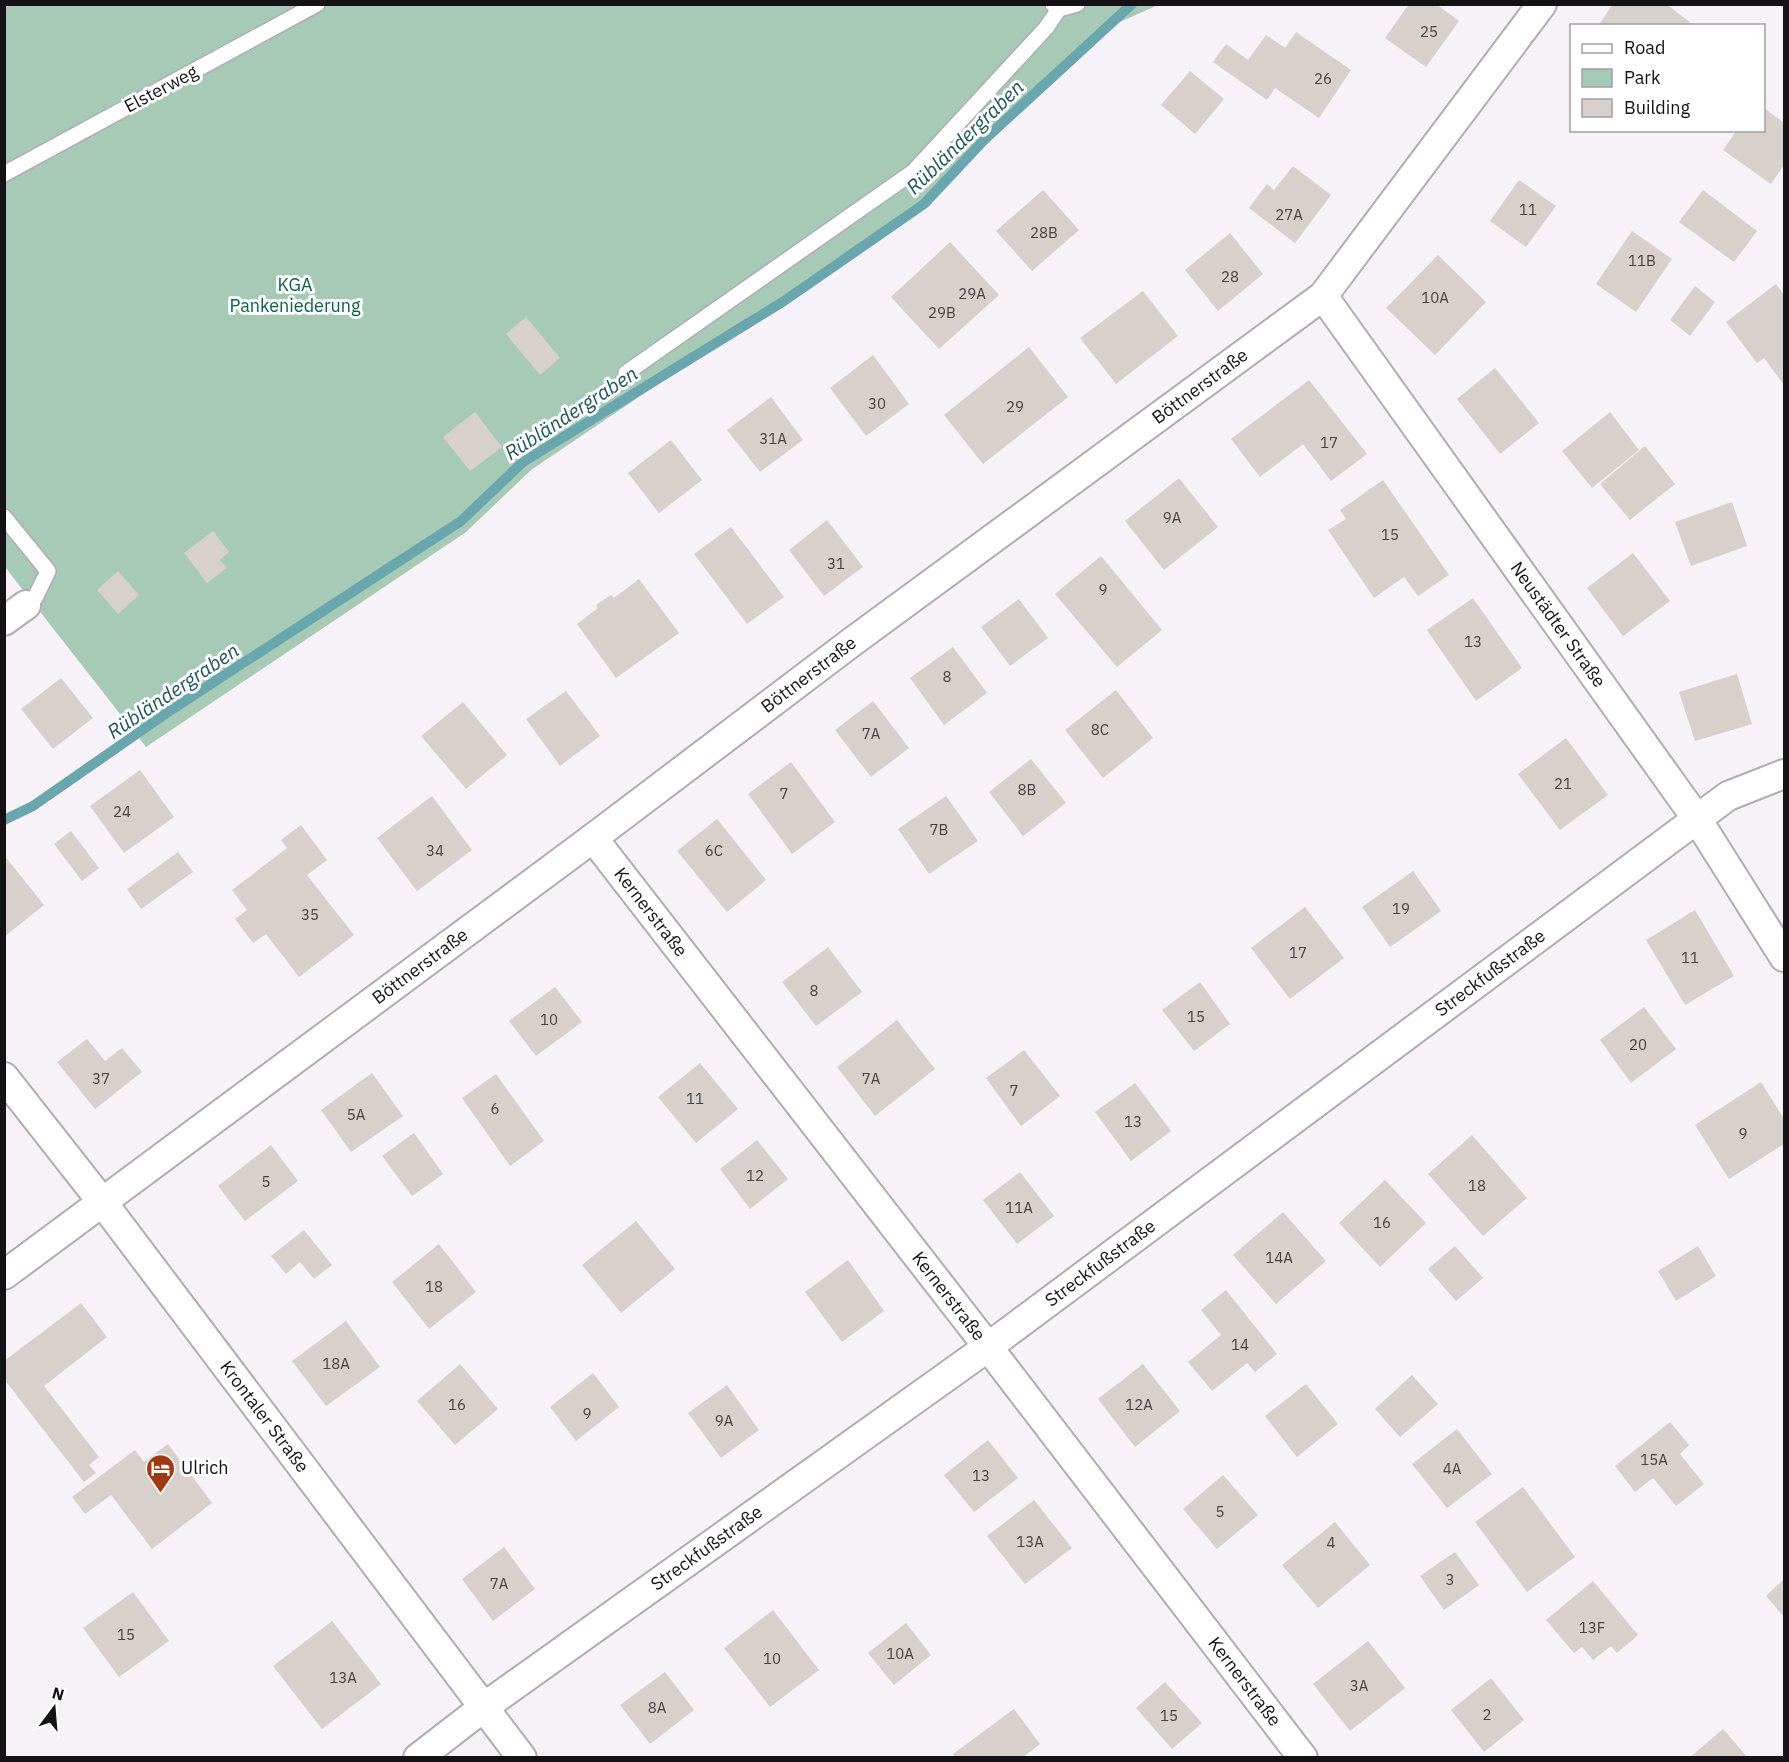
<svg xmlns="http://www.w3.org/2000/svg" width="1789" height="1762" font-family="'IBM Plex Sans',sans-serif">
	<style>
		.green { fill: #a6cab6 }
		.lines { fill: none; stroke-linecap: round; stroke-linejoin: round }
		.stream { stroke: #69a6ae; stroke-width: 10 }
		.building { fill: #d8d0cb }
		.service-casing { stroke: #b2acb2; stroke-width: 18 }
		.minor-casing { stroke: #b2acb2; stroke-width: 32 }
		.service { stroke: #fff; stroke-width: 15 }
		.minor { stroke: #fff; stroke-width: 28 }
		.labels { text-anchor: middle; stroke-width: 6; stroke-linejoin: round; paint-order: stroke }
		.number-label { font-size: 15px; fill: #454242 }
		.street-label { font-size: 18px; fill: #141214; stroke: #fff }
		.park-label { font-size: 18px; fill: #0b6242; stroke: #fff }
		.poi-label { font-size: 18px; fill: #141214; stroke: #fff; text-anchor: start }
		.water-label { font-size: 20px; font-style: italic; fill: #1d5359; stroke: #fff }
	</style>
	<rect width="100%" height="100%" fill="#f7f1f8"/>
	<path class="green" d="M5 5H1158L1091 35 939 194 531 470 466 532 146 747 5 567Z"/>
	<g class="lines">
		<path class="stream" d="M4 820 33 806 171 710 461 521 523 462 784 301 924 204 984 140 1132 4"/>
	</g>
	<path class="building" d="M1409 4H1436L1459 21 1426 67 1385 38Z
		M1613 4H1666L1695 26H1598Z
		M1296 32 1351 70 1319 118 1275 88 1267 100 1213 62 1226 44 1248 60 1266 35 1285 48Z
		M1190 71 1224 99 1195 134 1161 105Z
		M1764 108 1784 123V165L1771 184 1723 150 1737 130H1764Z
		M1293 166 1331 195 1295 243 1249 208 1267 184 1274 190Z
		M1519 180 1556 206 1526 247 1490 221Z
		M1043 190 1079 230 1032 271 996 231Z
		M1703 190 1757 231 1734 262 1679 222Z
		M1632 231 1672 259 1636 312 1596 284Z
		M1230 233 1263 274 1218 311 1185 270Z
		M950 242 999 295 939 349 891 297Z
		M1438 255 1486 302 1435 355 1386 308Z
		M1776 284 1784 295V385L1764 358 1757 363 1726 322Z
		M1695 286 1715 302 1690 336 1670 320Z
		M1143 291 1178 336 1116 384 1080 338Z
		M526 317 560 358 540 375 506 334Z
		M1029 347 1068 397 983 464 944 415Z
		M873 355 909 404 866 436 830 388Z
		M1495 368 1539 423 1500 454 1457 399Z
		M1309 380 1367 454 1331 481 1303 444 1260 477 1231 439Z
		M771 397 803 440 760 472 727 430Z
		M475 412 502 447 470 471 443 437Z
		M1610 412 1639 450 1592 488 1562 451Z
		M671 440 702 480 659 513 628 473Z
		M1645 446 1675 484 1630 520 1600 484Z
		M1179 478 1218 527 1164 570 1125 521Z
		M1383 480 1449 575 1418 596 1404 577 1374 598 1328 530 1346 519 1340 510Z
		M1732 502 1747 546 1691 566 1675 522Z
		M827 520 863 567 824 596 789 550Z
		M731 527 784 597 747 624 694 554Z
		M213 531 229 552 220 560 227 568 207 583 184 553Z
		M1633 553 1670 601 1623 636 1587 588Z
		M1101 556 1162 630 1117 667 1055 594Z
		M118 571 139 595 118 614 97 590Z
		M639 579 679 633 616 678 577 624 598 608 596 605 611 595 614 598Z
		M1473 598 1522 668 1476 701 1427 630Z
		M1019 599 1048 638 1010 666 981 627Z
		M953 647 987 693 944 725 910 678Z
		M1737 674 1752 724 1695 741 1679 692Z
		M61 678 93 718 53 749 21 709Z
		M1116 690 1153 738 1103 778 1065 730Z
		M566 691 600 736 560 766 526 719Z
		M873 701 909 748 871 777 835 730Z
		M463 702 507 755 466 789 421 736Z
		M1566 738 1608 795 1560 830 1518 774Z
		M1031 759 1066 803 1023 836 989 792Z
		M791 762 835 822 792 854 748 794Z
		M140 770 174 817 124 853 90 806Z
		M432 796 472 850 417 891 377 838Z
		M946 796 978 841 929 874 898 829Z
		M717 819 766 880 727 912 677 851Z
		M301 825 327 860 307 875 354 935 299 977 266 934 253 943 235 919 247 910 232 890 287 848 281 840Z
		M71 831 99 868 82 881 54 844Z
		M178 852 193 872 141 909 127 889Z
		M4 855 44 905 4 937Z
		M1413 871 1441 911 1390 947 1362 907Z
		M1305 907 1344 958 1290 999 1251 948Z
		M1695 910 1734 976 1685 1005 1646 940Z
		M828 947 862 992 816 1026 782 982Z
		M1200 982 1230 1024 1194 1051 1162 1010Z
		M555 987 582 1022 536 1056 509 1021Z
		M1644 1007 1676 1049 1631 1083 1600 1040Z
		M897 1020 935 1069 875 1116 837 1067Z
		M87 1039 105 1061 122 1048 142 1072 95 1109 57 1062Z
		M1024 1050 1060 1096 1021 1126 986 1078Z
		M700 1063 738 1109 696 1143 658 1097Z
		M372 1073 403 1116 351 1152 321 1110Z
		M496 1074 544 1141 510 1166 462 1098Z
		M1761 1082 1784 1119V1144L1729 1179 1695 1125Z
		M1135 1083 1171 1131 1131 1161 1095 1112Z
		M414 1133 443 1174 412 1196 382 1156Z
		M1472 1135 1527 1198 1483 1236 1428 1174Z
		M757 1140 788 1179 750 1209 720 1169Z
		M271 1145 298 1181 245 1221 218 1186Z
		M1020 1172 1054 1216 1017 1244 983 1200Z
		M1385 1180 1426 1223 1380 1267 1339 1223Z
		M1283 1212 1326 1261 1276 1304 1233 1255Z
		M636 1221 675 1269 621 1313 582 1265Z
		M304 1230 332 1265 314 1279 300 1262 286 1274 271 1256Z
		M439 1244 476 1292 429 1329 392 1282Z
		M1455 1246 1483 1278 1456 1301 1428 1269Z
		M1698 1246 1716 1276 1676 1301 1658 1271Z
		M848 1260 884 1311 842 1342 805 1292Z
		M1226 1290 1277 1354 1255 1372 1247 1363 1212 1391 1188 1362 1221 1335 1201 1310Z
		M81 1303 107 1337 44 1386 99 1457 89 1465 96 1473 84 1482 4 1379V1361Z
		M346 1321 380 1367 326 1406 292 1361Z
		M460 1364 498 1409 455 1445 417 1401Z
		M1143 1364 1180 1411 1135 1447 1098 1399Z
		M593 1373 619 1407 576 1441 550 1407Z
		M1412 1375 1438 1404 1400 1437 1375 1409Z
		M1306 1384 1338 1424 1297 1457 1265 1416Z
		M727 1385 759 1430 721 1458 688 1413Z
		M1670 1422 1689 1445 1680 1454 1704 1484 1676 1506 1653 1478 1635 1492 1615 1466Z
		M1457 1429 1492 1474 1447 1508 1412 1464Z
		M988 1440 1018 1478 974 1512 944 1475Z
		M168 1444 212 1503 152 1549 111 1495 85 1514 72 1497 135 1450 144 1462Z
		M1223 1475 1258 1515 1217 1549 1183 1509Z
		M1523 1487 1575 1557 1527 1592 1475 1522Z
		M1034 1500 1072 1548 1025 1584 987 1536Z
		M1335 1522 1370 1565 1318 1608 1282 1565Z
		M504 1547 535 1589 493 1621 462 1579Z
		M1455 1552 1479 1585 1444 1610 1420 1576Z
		M1784 1579V1617L1766 1596Z
		M1593 1581 1638 1635 1617 1653 1611 1646 1593 1660 1582 1647 1574 1653 1546 1620Z
		M133 1592 169 1641 119 1677 83 1628Z
		M773 1610 819 1670 770 1707 724 1648Z
		M332 1621 381 1684 322 1729 273 1666Z
		M906 1623 931 1655 894 1685 868 1653Z
		M1368 1641 1405 1688 1350 1731 1313 1684Z
		M665 1672 694 1710 650 1744 620 1705Z
		M1491 1678 1524 1720 1484 1752 1451 1710Z
		M1165 1682 1202 1723 1172 1749 1136 1708Z
		M1014 1709 1040 1744 1022 1758H956L953 1754Z
		M1723 1729 1748 1758H1689Z"/>
	<g class="lines">
		<defs>
			<path id="service" d="M1053 4 1059 9 1077 4
				M4 174 317 4
				M626 373 913 172 1046 28 1059 9
				M4 517 48 571 35 598 26 605"/>
			<g id="minor">
				<path id="s1" d="M1323 296 1697 819 1784 957"/>
				<path d="M4 621 26 605"/>
				<path id="s2" d="M593 838 988 1347 1303 1758"/>
				<path id="s3" d="M4 1077 103 1203 522 1758"/>
				<path id="s4" d="M4 1275 593 838 852 642 1323 296 1542 4"/>
				<path id="s5" d="M418 1758 484 1707 988 1347 1697 819 1728 796 1784 774"/>
			</g>
		</defs>
		<use href="#service" class="service-casing"/>
		<use href="#minor" class="minor-casing"/>
		<use href="#service" class="service"/>
		<use href="#minor" class="minor"/>
	</g>
	<defs>
		<symbol id="hotel-pin" viewBox="-11 -11 22 30"><path d="M0 17L-7.5 6A9.5 9.5 0 1 1 7.5 6Z" fill="#a03914" stroke="#fff"/><path d="M-6-4.5h1.5V1H6V5H4.5V3h-9V5H-6ZM-4 0a1.8 1.8 0 1 1 3.6 0ZM.5 0V-2.5h3Q6-2.5 6 0Z" fill="#fff"/></symbol>
	</defs>
	<g fill-rule="evenodd">
		<use href="#hotel-pin" x="144" y="1452" width="33" height="45"/>
	</g>
	<g class="labels">
		<g class="number-label">
			<text x="1429" y="37">25</text>
			<text x="1323" y="84">26</text>
			<text x="1528" y="215">11</text>
			<text x="1289" y="220">27A</text>
			<text x="1044" y="238">28B</text>
			<text x="1642" y="266">11B</text>
			<text x="1230" y="282">28</text>
			<text x="972" y="299">29A</text>
			<text x="1435" y="303">10A</text>
			<text x="942" y="318">29B</text>
			<text x="877" y="409">30</text>
			<text x="1015" y="412">29</text>
			<text x="773" y="444">31A</text>
			<text x="1329" y="448">17</text>
			<text x="1172" y="523">9A</text>
			<text x="1390" y="540">15</text>
			<text x="836" y="569">31</text>
			<text x="1103" y="595">9</text>
			<text x="1473" y="647">13</text>
			<text x="947" y="682">8</text>
			<text x="1100" y="735">8C</text>
			<text x="871" y="739">7A</text>
			<text x="1563" y="789">21</text>
			<text x="1027" y="795">8B</text>
			<text x="784" y="799">7</text>
			<text x="122" y="817">24</text>
			<text x="939" y="835">7B</text>
			<text x="435" y="856">34</text>
			<text x="714" y="856">6C</text>
			<text x="1401" y="914">19</text>
			<text x="310" y="920">35</text>
			<text x="1298" y="958">17</text>
			<text x="1690" y="963">11</text>
			<text x="814" y="996">8</text>
			<text x="1196" y="1022">15</text>
			<text x="549" y="1025">10</text>
			<text x="1638" y="1050">20</text>
			<text x="101" y="1084">37</text>
			<text x="871" y="1084">7A</text>
			<text x="1014" y="1096">7</text>
			<text x="695" y="1104">11</text>
			<text x="495" y="1114">6</text>
			<text x="356" y="1120">5A</text>
			<text x="1133" y="1127">13</text>
			<text x="1743" y="1139">9</text>
			<text x="755" y="1181">12</text>
			<text x="266" y="1187">5</text>
			<text x="1477" y="1191">18</text>
			<text x="1019" y="1213">11A</text>
			<text x="1382" y="1228">16</text>
			<text x="1279" y="1263">14A</text>
			<text x="434" y="1292">18</text>
			<text x="1240" y="1350">14</text>
			<text x="336" y="1369">18A</text>
			<text x="457" y="1410">16</text>
			<text x="1139" y="1410">12A</text>
			<text x="587" y="1419">9</text>
			<text x="724" y="1426">9A</text>
			<text x="1654" y="1465">15A</text>
			<text x="1452" y="1474">4A</text>
			<text x="981" y="1481">13</text>
			<text x="1220" y="1517">5</text>
			<text x="1030" y="1547">13A</text>
			<text x="1331" y="1548">4</text>
			<text x="1450" y="1585">3</text>
			<text x="499" y="1589">7A</text>
			<text x="1592" y="1633">13F</text>
			<text x="126" y="1640">15</text>
			<text x="900" y="1659">10A</text>
			<text x="772" y="1664">10</text>
			<text x="343" y="1683">13A</text>
			<text x="1359" y="1691">3A</text>
			<text x="657" y="1713">8A</text>
			<text x="1487" y="1720">2</text>
			<text x="1169" y="1721">15</text>
		</g>
		<g class="street-label">
			<text transform="translate(161 89) rotate(-28)" y="6">Elsterweg</text>
			<text dy="6" stroke="none"><textPath href="#s4" startOffset="1490">Böttnerstraße</textPath></text>
			<text dy="6" stroke="none"><textPath href="#s1" startOffset="404">Neustädter Straße</textPath></text>
			<text dy="6" stroke="none"><textPath href="#s4" startOffset="1004">Böttnerstraße</textPath></text>
			<text dy="6" stroke="none"><textPath href="#s2" startOffset="94">Kernerstraße</textPath></text>
			<text dy="6" stroke="none"><textPath href="#s4" startOffset="518">Böttnerstraße</textPath></text>
			<text dy="6" stroke="none"><textPath href="#s5" startOffset="1329">Streckfußstraße</textPath></text>
			<text dy="6" stroke="none"><textPath href="#s5" startOffset="843">Streckfußstraße</textPath></text>
			<text dy="6" stroke="none"><textPath href="#s2" startOffset="580">Kernerstraße</textPath></text>
			<text dy="6" stroke="none"><textPath href="#s3" startOffset="428">Krontaler Straße</textPath></text>
			<text dy="6" stroke="none"><textPath href="#s5" startOffset="357">Streckfußstraße</textPath></text>
			<text dy="6" stroke="none"><textPath href="#s2" startOffset="1066">Kernerstraße</textPath></text>
		</g>
		<g class="park-label">
			<text x="295" y="291">KGA<tspan x="295" dy="21">Pankeniederung</tspan></text>
		</g>
		<g class="poi-label">
			<text x="181" y="1474">Ulrich</text>
		</g>
		<g class="water-label">
			<text transform="translate(965 137) rotate(-44)" y="7">Rübländergraben</text>
			<text transform="translate(571 413) rotate(-33)" y="7">Rübländergraben</text>
			<text transform="translate(173 691) rotate(-34)" y="7">Rübländergraben</text>
		</g>
	</g>
	<rect width="1789" height="1762" fill="none" stroke="#141214" stroke-width="12"/>
	<rect x="1570" y="24" width="195" height="108" fill="#ffffff" stroke="#a1a0a1" stroke-width="1.5"/>
	<rect x="1582" y="44" width="30" height="9" fill="#ffffff" stroke="#a1a0a1" stroke-width="1.5"/>
	<text x="1624" y="54" font-size="18" fill="#141214">Road</text>
	<rect x="1582" y="69" width="30" height="18" fill="#a6cab6" stroke="#a1a0a1" stroke-width="1.5"/>
	<text x="1624" y="84" font-size="18" fill="#141214">Park</text>
	<rect x="1582" y="99" width="30" height="18" fill="#d8d0cb" stroke="#a1a0a1" stroke-width="1.5"/>
	<text x="1624" y="114" font-size="18" fill="#141214">Building</text>
	<g transform="translate(54 1708) rotate(16)" stroke="#ffffff" stroke-width="4.5" paint-order="stroke">
	<path d="M0-4.5L10 22L0 15L-10 22Z" fill="#141214"/>
	<text y="-9" font-size="16" font-weight="bold" text-anchor="middle" fill="#141214">N</text>
	</g>
</svg>
